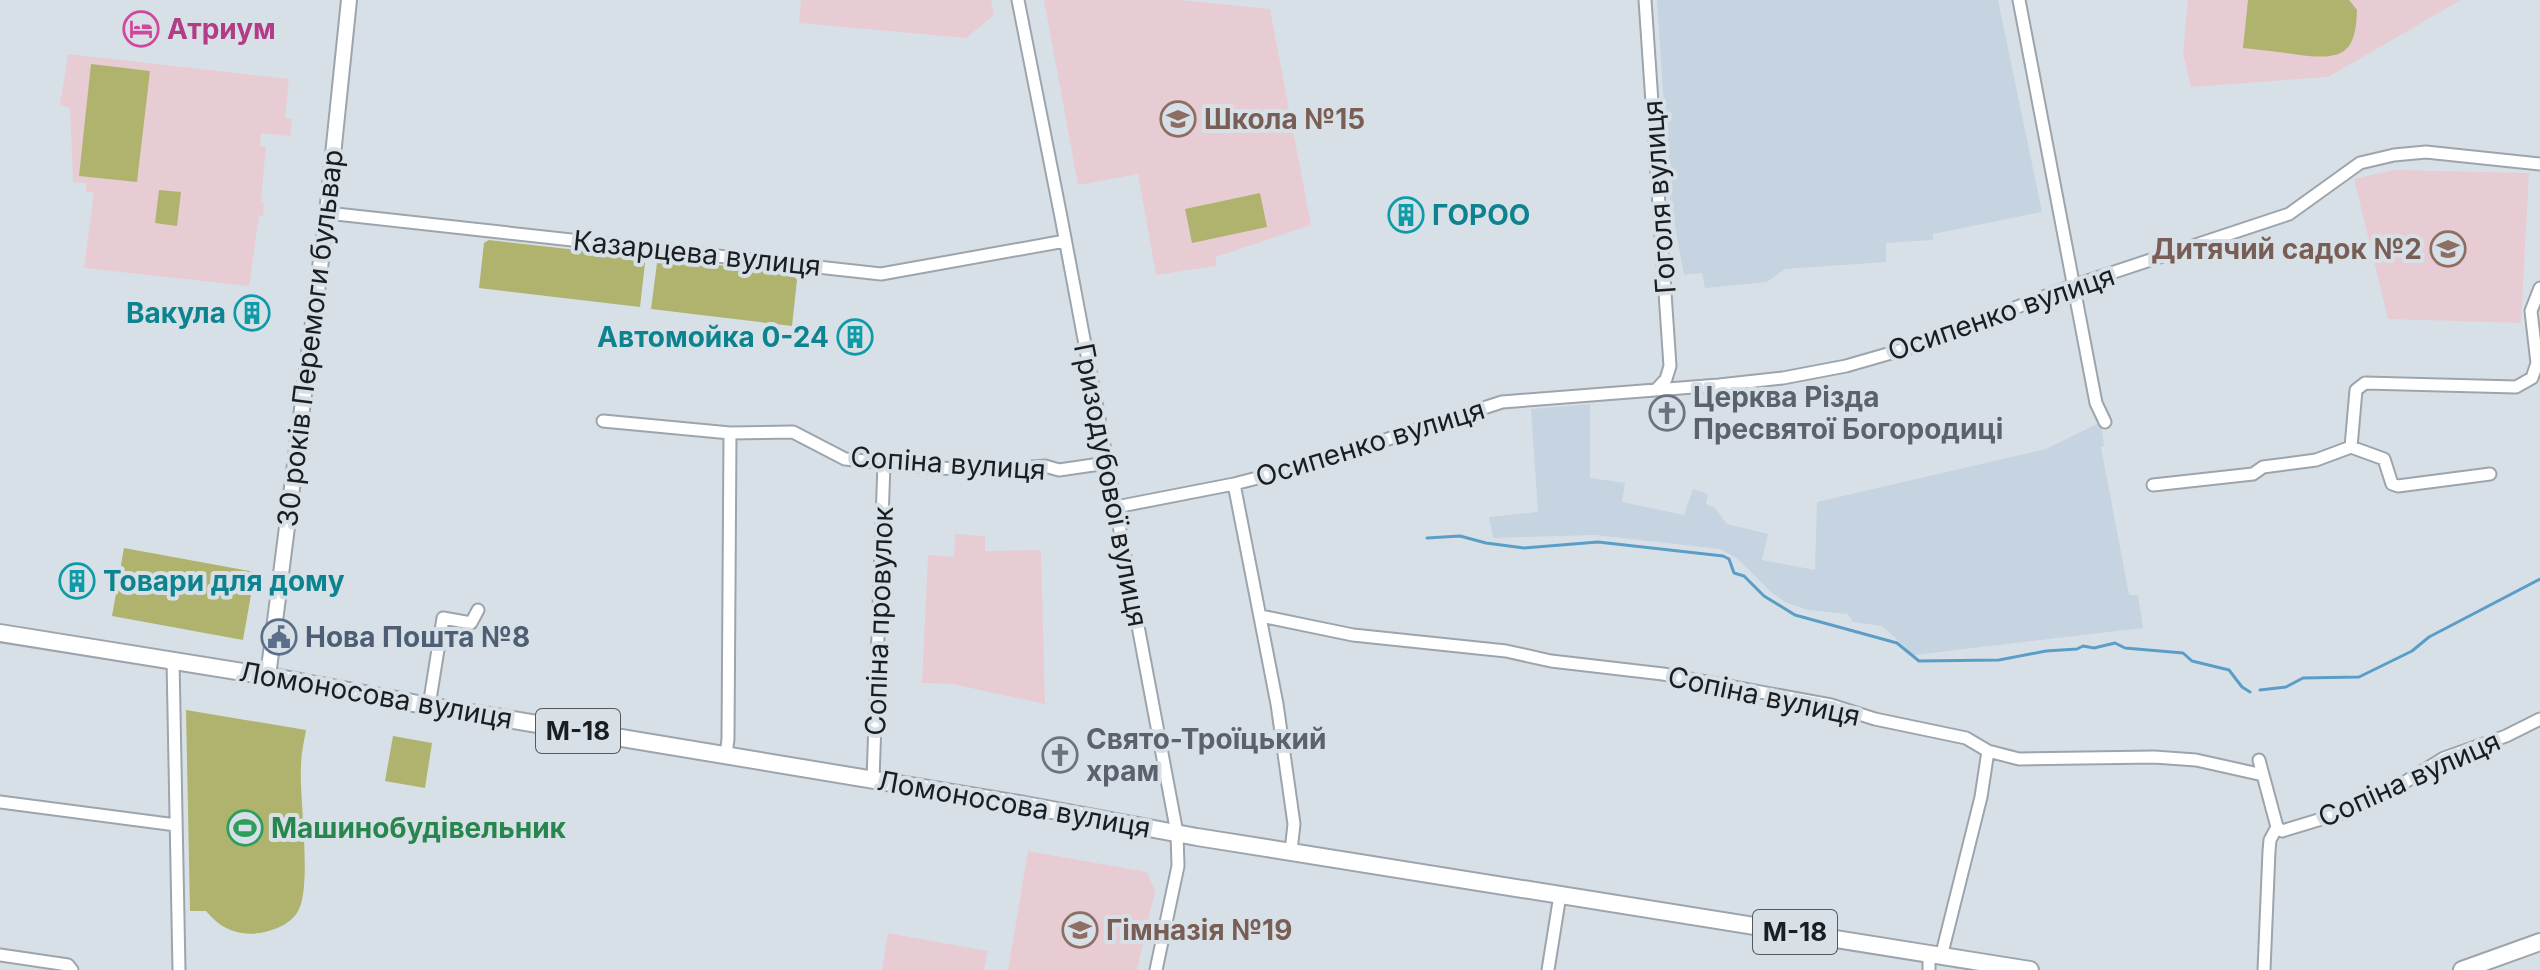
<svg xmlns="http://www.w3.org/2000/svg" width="2540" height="970" font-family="Inter,sans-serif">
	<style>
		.built { fill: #c6d3e0 }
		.education { fill: #e7cdd3 }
		.green { fill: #afb36e }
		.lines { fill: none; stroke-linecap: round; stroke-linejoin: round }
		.stream { stroke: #5a9ec7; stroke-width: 3 }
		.minor-casing { stroke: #9da4ac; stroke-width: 15 }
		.major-casing { stroke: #9da4ac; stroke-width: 18 }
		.highway-casing { stroke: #9da4ac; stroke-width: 20 }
		.minor { stroke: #fff; stroke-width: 11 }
		.major { stroke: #fff; stroke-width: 14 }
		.highway { stroke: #fff; stroke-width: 16 }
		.labels { text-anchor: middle; stroke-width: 8; stroke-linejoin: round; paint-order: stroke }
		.shield { fill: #d8e0e7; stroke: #54585c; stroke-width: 2 }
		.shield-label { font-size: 26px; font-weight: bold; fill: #1b1e21 }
		.hotel-label { font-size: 28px; font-weight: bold; fill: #b23c85; stroke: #d8e0e7; text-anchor: start }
		.education-label { font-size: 28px; font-weight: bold; fill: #785e54; stroke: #d8e0e7; text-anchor: start }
		.street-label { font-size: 28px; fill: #1b1e21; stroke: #d8e0e7 }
		.culture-label { font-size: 28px; font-weight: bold; fill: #0d838f; stroke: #d8e0e7; text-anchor: start }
		.worship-label { font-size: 28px; font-weight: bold; fill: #5b616d; stroke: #d8e0e7; text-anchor: start }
		.service-label { font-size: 28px; font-weight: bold; fill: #4e5e75; stroke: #d8e0e7; text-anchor: start }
		.leisure-label { font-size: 28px; font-weight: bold; fill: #27864d; stroke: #d8e0e7; text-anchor: start }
	</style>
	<rect width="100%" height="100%" fill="#d8e0e7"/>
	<path class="built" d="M1657 0H1998L2042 212 1933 234V240L1886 243V262L1785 269 1767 282 1705 288 1702 273 1684 275 1670 199Z
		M1590 404V478L1625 483 1622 502 1684 515 1693 489 1708 494 1706 504 1715 508 1727 524 1768 534 1762 560 1815 570 1817 502 2046 449 2101 422 2104 446 2101 447 2129 595H2138L2143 628 1914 655 1882 626 1853 622 1848 614 1808 610 1785 602 1772 593 1738 559 1720 549 1595 535 1493 538 1489 517 1538 512 1531 409Z"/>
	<path class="education" d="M801 0H991L994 15 966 38 799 23Z
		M1044 0H1180L1270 9 1311 225 1216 257V266L1156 275 1138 174 1078 185Z
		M2188 0H2461L2328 77 2191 87 2183 53Z
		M68 54 289 79 285 118 292 119 290 136 261 133 260 146 266 147 261 202 264 204 263 216H259L249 286 84 268 94 192 86 191V183L73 182 70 108 60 105Z
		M2394 170 2529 173 2521 323 2388 319 2354 179Z
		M955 534 985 536V551L1041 550 1045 704 952 684 922 683 928 555 954 557Z
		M1028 851 1147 872 1155 891 1137 970H1008Z
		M888 933 988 951 984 970H882Z"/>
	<path class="green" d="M2248 0H2349L2357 10C2356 55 2341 60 2300 55 2281 52 2262 50 2243 48Z
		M91 64 150 71 137 182 79 176Z
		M159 190 181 192 177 226 155 223Z
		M1260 193 1267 227 1192 243 1185 209Z
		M489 240 639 257 645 263 640 307 479 288 484 243Z
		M662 259 792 273 797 280 792 326 651 309 657 263Z
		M124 548 255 572 243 640 112 616Z
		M186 710 306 730C304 742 301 754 301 766 299 798 313 890 297 913 290 924 273 931 260 933 237 936 221 929 206 911H190Z
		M393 736 432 743 425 788 385 781Z"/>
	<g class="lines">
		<path class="stream" d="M1427 538 1460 536 1486 543 1524 548 1598 542 1723 556 1729 559 1734 573 1744 576 1764 596 1795 615 1897 643 1919 661 1999 660 2046 651 2077 649 2083 646 2094 648 2115 643 2125 648 2183 653 2192 661 2229 670 2242 687 2250 692
			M2260 690 2286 687 2303 678 2359 677 2412 651 2429 637 2540 579"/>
		<defs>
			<path id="minor" d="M1018 0 1061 217 1177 833 1178 866 1156 970
				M1645 0 1670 366 1666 379 1656 390
				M2019 0 2096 403 2105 422
				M327 213 881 274 1065 241
				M603 421 730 433 793 432 845 459 937 468 994 470 1045 466 1059 470 1107 463
				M2351 447 2356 390 2365 383 2516 387 2532 378 2537 363 2531 311 2540 288
				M1234 484 1277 704 1294 824 1291 851
				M2153 485 2253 474 2263 467 2316 460 2351 447 2384 459 2392 484 2398 486 2490 474
				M1116 507 1234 484 1308 465 1502 402 1719 385 1783 378 1846 366 1912 347 2075 285 2289 214 2360 163 2394 155 2426 152 2540 164
				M1261 616 1353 635 1506 651 1551 661 1663 674 1831 705 1875 719 1966 738 1988 751 2019 759 2154 757 2196 760 2263 775
				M173 660 179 970
				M429 706 443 618 471 623 478 610
				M726 756 728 739 730 433
				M2259 760 2277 827 2270 840 2269 851 2264 970
				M873 780 884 463
				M0 802 176 825
				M2277 827 2282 831 2348 811 2379 798 2444 758 2506 736 2540 719
				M0 955 68 965 72 970
				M1941 957 1981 797 1988 751
				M1548 970 1560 895
				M1929 970V955"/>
			<path id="major" d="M268 676 327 213 349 0"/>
			<path id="highway" d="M0 633 268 676 429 706 1025 805 1197 837 2030 970
				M2462 970 2540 942"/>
		</defs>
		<use href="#minor" class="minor-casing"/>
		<use href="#major" class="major-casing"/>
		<use href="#highway" class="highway-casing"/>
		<use href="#minor" class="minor"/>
		<use href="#major" class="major"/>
		<use href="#highway" class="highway"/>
	</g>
	<defs>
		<symbol id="hotel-ring" viewBox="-11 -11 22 22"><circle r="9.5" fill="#d8e0e7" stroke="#d1479c" stroke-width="1.5"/><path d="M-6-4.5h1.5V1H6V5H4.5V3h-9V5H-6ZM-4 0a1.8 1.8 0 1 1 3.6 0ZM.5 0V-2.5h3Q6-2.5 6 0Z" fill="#d1479c"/></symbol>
		<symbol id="school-ring" viewBox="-11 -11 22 22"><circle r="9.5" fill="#d8e0e7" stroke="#8d6e63" stroke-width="1.5"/><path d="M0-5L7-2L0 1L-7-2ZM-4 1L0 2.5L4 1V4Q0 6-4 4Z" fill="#8d6e63"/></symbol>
		<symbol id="building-ring" viewBox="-11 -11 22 22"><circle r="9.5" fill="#d8e0e7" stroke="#0f9aa8" stroke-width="1.5"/><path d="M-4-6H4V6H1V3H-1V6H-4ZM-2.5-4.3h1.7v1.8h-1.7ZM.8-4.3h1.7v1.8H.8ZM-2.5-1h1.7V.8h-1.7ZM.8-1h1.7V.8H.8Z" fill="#0f9aa8"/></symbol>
		<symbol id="church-ring" viewBox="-11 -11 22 22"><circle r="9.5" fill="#d8e0e7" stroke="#6b7280" stroke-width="1.5"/><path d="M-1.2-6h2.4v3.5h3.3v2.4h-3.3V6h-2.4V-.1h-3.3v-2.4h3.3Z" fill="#6b7280"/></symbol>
		<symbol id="civic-ring" viewBox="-11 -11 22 22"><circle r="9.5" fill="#d8e0e7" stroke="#5c6f8a" stroke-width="1.5"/><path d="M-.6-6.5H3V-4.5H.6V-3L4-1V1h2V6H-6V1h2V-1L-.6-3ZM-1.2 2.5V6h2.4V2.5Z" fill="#5c6f8a"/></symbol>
		<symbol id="stadium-ring" viewBox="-11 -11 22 22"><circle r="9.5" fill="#d8e0e7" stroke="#2e9e5b" stroke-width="1.5"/><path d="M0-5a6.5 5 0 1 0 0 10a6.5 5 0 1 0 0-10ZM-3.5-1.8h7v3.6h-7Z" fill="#2e9e5b"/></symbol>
	</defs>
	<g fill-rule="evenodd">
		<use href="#hotel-ring" x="121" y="9" width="40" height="40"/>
		<use href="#school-ring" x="1158" y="99" width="40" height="40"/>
		<use href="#building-ring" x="1386" y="195" width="40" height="40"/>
		<use href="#school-ring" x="2428" y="229" width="40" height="40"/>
		<use href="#building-ring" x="232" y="293" width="40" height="40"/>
		<use href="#building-ring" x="835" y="317" width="40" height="40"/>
		<use href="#church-ring" x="1647" y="393" width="40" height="40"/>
		<use href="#building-ring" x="57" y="561" width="40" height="40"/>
		<use href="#civic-ring" x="259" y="617" width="40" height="40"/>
		<use href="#church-ring" x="1040" y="735" width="40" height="40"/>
		<use href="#stadium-ring" x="225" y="808" width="40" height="40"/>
		<use href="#school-ring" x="1060" y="910" width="40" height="40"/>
	</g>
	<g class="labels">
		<g class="shield">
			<rect x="536" y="709" width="84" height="44" rx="6"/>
			<rect x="1753" y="910" width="84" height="44" rx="6"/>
		</g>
		<g class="shield-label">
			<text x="578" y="740">М-18</text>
			<text x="1795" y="941">М-18</text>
		</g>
		<g class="hotel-label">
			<text x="167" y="39">Атриум</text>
		</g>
		<g class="education-label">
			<text x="1204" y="129">Школа №15</text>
			<text x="2422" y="259" text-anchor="end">Дитячий садок №2</text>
			<text x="1106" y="940">Гімназія №19</text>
		</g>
		<g class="street-label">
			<text transform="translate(1659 197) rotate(-94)" y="10">Гоголя вулиця</text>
			<text transform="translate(697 253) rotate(6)" y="10">Казарцева вулиця</text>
			<text transform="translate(2001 313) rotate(-19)" y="10">Осипенко вулиця</text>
			<text transform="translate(310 338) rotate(-83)" y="10">30 років Перемоги бульвар</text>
			<text transform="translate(1370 443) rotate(-17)" y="10">Осипенко вулиця</text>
			<text transform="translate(948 463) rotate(4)" y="10">Сопіна вулиця</text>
			<text transform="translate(1111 485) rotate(79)" y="10">Гризодубової вулиця</text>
			<text transform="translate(879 621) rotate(-88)" y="10">Сопіна провулок</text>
			<text transform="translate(376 695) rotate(10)" y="10">Ломоносова вулиця</text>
			<text transform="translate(1764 696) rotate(12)" y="10">Сопіна вулиця</text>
			<text transform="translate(2409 779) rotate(-24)" y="10">Сопіна вулиця</text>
			<text transform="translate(1014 804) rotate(10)" y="10">Ломоносова вулиця</text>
		</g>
		<g class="culture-label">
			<text x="1432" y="225">ГОРОО</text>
			<text x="226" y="323" text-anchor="end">Вакула</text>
			<text x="829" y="347" text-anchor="end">Автомойка 0-24</text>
			<text x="103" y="591">Товари для дому</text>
		</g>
		<g class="worship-label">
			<text x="1693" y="407">Церква Різда<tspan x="1693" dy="32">Пресвятої Богородиці</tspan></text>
			<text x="1086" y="749">Свято-Троїцький<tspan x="1086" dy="32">храм</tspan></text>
		</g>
		<g class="service-label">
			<text x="305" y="647">Нова Пошта №8</text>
		</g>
		<g class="leisure-label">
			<text x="271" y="838">Машинобудівельник</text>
		</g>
	</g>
</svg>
